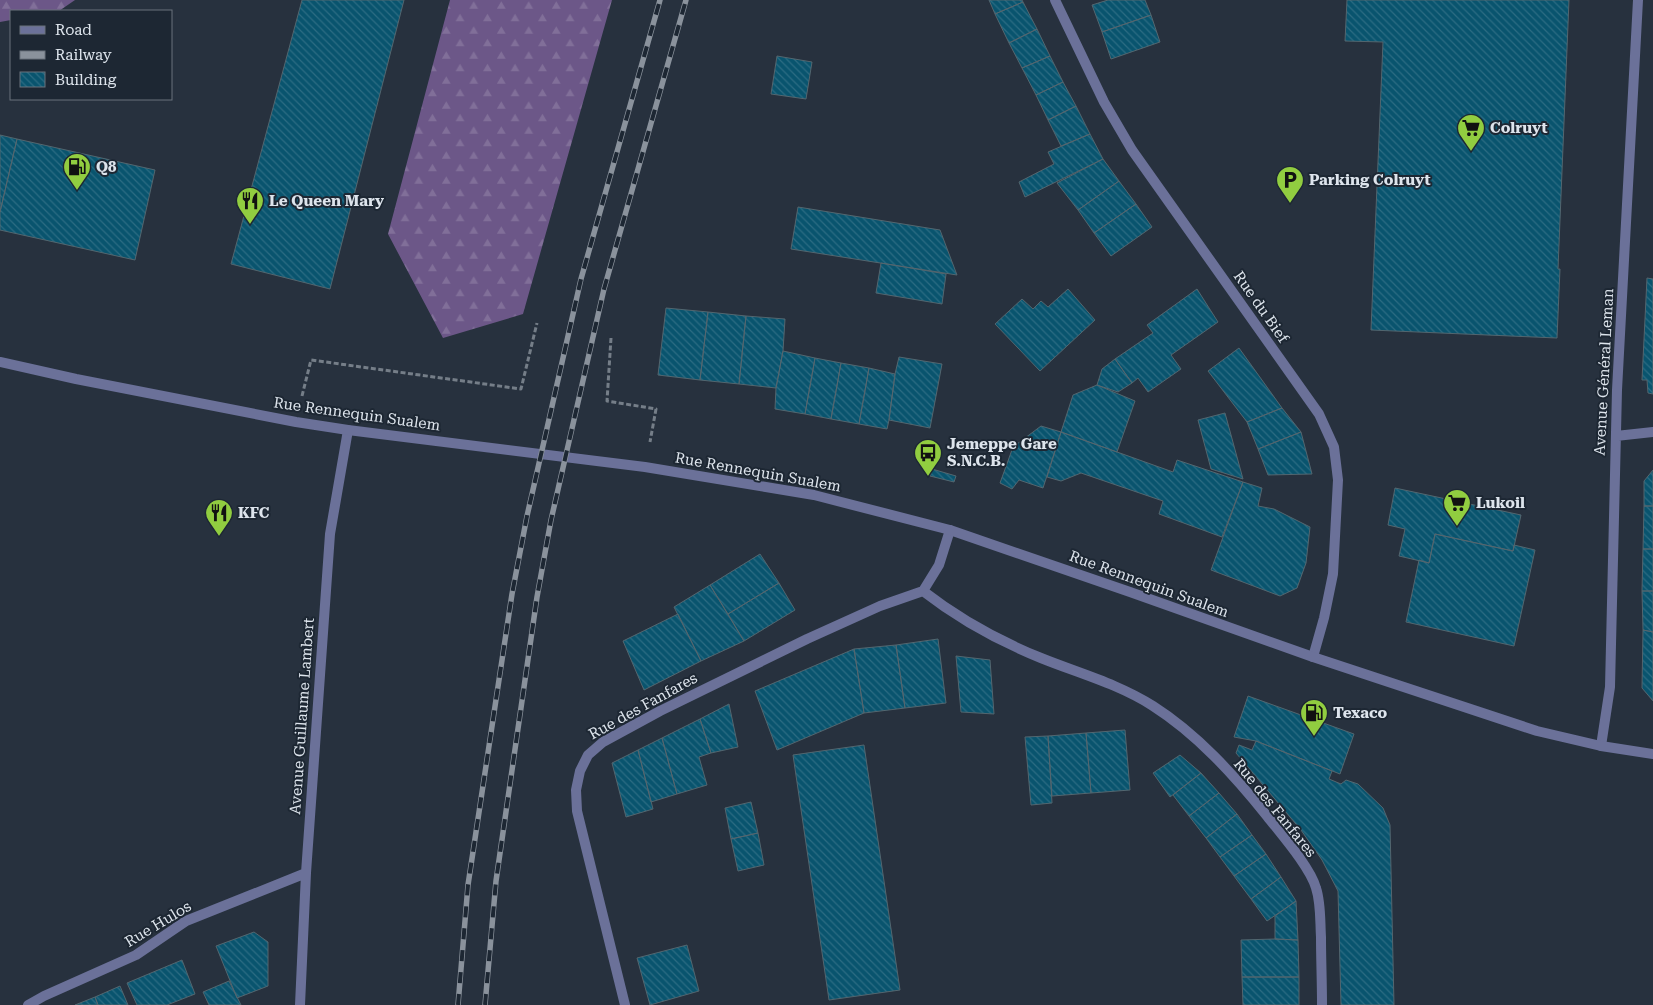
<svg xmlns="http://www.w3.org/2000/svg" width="1653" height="1005" font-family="'Roboto Serif',serif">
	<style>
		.forest { fill: url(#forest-firs) }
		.building { fill: url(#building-back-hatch); stroke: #53666f }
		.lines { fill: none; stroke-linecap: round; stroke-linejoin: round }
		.path { stroke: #757e88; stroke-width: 3; stroke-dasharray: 5 2.5; stroke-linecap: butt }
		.minor { stroke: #6b7199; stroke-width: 10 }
		.tertiary { stroke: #6b7199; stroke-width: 10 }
		.rail-casing { stroke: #8a929c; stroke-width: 5.5 }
		.rail { stroke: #1d2733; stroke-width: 4; stroke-dasharray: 11; stroke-linecap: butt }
		.labels { text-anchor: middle; stroke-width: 4; stroke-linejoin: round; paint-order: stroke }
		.poi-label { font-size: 15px; font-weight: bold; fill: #dde4ec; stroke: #1d2733; text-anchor: start }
		.street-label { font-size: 15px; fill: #dde4ec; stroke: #1d2733 }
	</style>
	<defs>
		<pattern id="forest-firs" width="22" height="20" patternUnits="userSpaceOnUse" patternTransform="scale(1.25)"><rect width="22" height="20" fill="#6c5788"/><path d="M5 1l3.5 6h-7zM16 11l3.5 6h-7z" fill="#816f99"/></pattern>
		<pattern id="building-back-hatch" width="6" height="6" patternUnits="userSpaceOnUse" patternTransform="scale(1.25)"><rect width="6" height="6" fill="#09546e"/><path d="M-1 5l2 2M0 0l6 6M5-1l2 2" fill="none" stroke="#2c6c83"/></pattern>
	</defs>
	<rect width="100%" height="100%" fill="#27313e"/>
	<path class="forest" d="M0 0H75L59 11H11V20L0 22Z
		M450 0H612L523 314 443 338 388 234Z"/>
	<path class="building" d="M302 0H404L330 289 231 264Z
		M989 0H1022L1023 2 995 14Z
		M1108 0H1145L1151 15 1102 32 1092 5Z
		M1347 0H1569L1558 269H1560L1557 338 1371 330 1383 42 1345 41Z
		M1023 2 1037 29 1009 43 995 14Z
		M1151 15 1160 42 1111 59 1102 32Z
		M1037 29 1050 56 1022 68 1009 43Z
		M777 56 812 62 806 99 771 94Z
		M1050 56 1063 82 1036 95 1022 68Z
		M1063 82 1076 106 1048 120 1036 95Z
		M1076 106 1090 134 1061 146 1048 120Z
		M1090 134 1103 159 1025 197 1019 182 1054 164 1048 152Z
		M0 135 17 139 0 212Z
		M17 139 155 170 135 260 0 230V212Z
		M1103 159 1119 181 1078 210 1057 183Z
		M1119 181 1136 204 1094 233 1078 210Z
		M1136 204 1152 227 1111 256 1094 233Z
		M798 207 940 230 957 275 791 249Z
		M881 263 946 274 942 304 876 293Z
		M1647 278 1653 279V394L1648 393 1647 380H1642Z
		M1068 289 1095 320 1040 371 995 324 1022 299 1033 309 1041 301 1048 307Z
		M1197 289 1218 322 1171 355 1181 369 1148 392 1138 378 1132 383 1115 359 1153 333 1147 325Z
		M666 308 708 312 700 380 658 375Z
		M708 312 746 316 739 384 700 380Z
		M746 316 785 319 783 351 776 388 739 384Z
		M1239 348 1282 408 1247 422 1208 371Z
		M783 351 815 358 805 414 775 409 776 388Z
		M899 357 942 364 930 428 889 420 895 374Z
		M815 358 841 363 831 419 805 414Z
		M1115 359 1132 383 1118 392 1097 385 1102 369Z
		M841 363 869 368 859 424 831 419Z
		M869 368 895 374 889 420 887 429 859 424Z
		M1097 385 1135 401 1117 452 1061 432 1073 395Z
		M1282 408 1301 432 1258 449 1247 422Z
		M1225 413 1243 479 1211 469 1198 420Z
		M1041 426 1061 432 1043 488 1019 480 1012 489 1000 483 1013 447Z
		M1061 432 1173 472 1177 460 1243 482 1222 537 1159 514 1163 501 1081 473 1061 481 1047 477Z
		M1301 432 1312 474 1268 475 1258 449Z
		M932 469 956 476 954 482 930 476Z
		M1653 470V506H1644V481Z
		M1243 482 1262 488 1258 506 1274 509 1310 527 1306 563 1297 588 1280 596 1211 570Z
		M1395 488 1521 515 1513 551 1435 534 1429 563 1399 556 1405 529 1388 525Z
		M1644 506H1653V549H1643Z
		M1435 534 1513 551 1514 545 1535 550 1514 646 1406 622 1419 560 1429 563Z
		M1643 549H1653V591H1642Z
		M760 554 779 583 728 614 710 585Z
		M779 583 795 610 744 641 728 614Z
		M710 585 744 641 701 661 674 607Z
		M1642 591H1653V632L1643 630Z
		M678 614 701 661 644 690 623 641Z
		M1643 630 1653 632V701L1642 688Z
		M938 639 946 703 905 708 896 645Z
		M896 645 905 708 864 713 854 649Z
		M854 649 864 713 777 750 755 691Z
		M956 656 990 660 994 714 961 712Z
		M1248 696 1354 734 1340 774 1256 741 1234 737Z
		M729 704 738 747 711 753 700 719Z
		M700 719 711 753 699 757 707 785 677 794 662 738Z
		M1125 730 1130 790 1091 793 1086 733Z
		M1086 733 1091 793 1052 796 1048 736Z
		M1048 736 1052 803 1031 805 1025 737Z
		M662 738 677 794 651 802 638 750Z
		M1256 741 1332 771 1329 779 1341 784 1346 780 1358 784 1383 808 1390 825 1394 1005H1341L1338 891 1322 860 1301 830 1236 753 1239 745 1252 750Z
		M864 745 900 990 829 1000 793 755Z
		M638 750 653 809 626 817 612 763Z
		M1180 755 1201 773 1170 797 1153 773Z
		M1201 773 1219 793 1189 816 1173 795Z
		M1219 793 1237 814 1206 838 1189 816Z
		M751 802 758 833 731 839 725 808Z
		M1237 814 1252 835 1220 857 1206 838Z
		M758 833 764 865 738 871 731 839Z
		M1252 835 1266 854 1234 876 1220 857Z
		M1266 854 1281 877 1251 899 1234 876Z
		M1281 877 1296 901 1267 921 1251 899Z
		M1296 901 1298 940 1275 939V916Z
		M254 932 268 942V986L237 998 216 946Z
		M1275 939 1298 940 1299 977H1242L1241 940Z
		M687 945 699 991 650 1005 637 958Z
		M182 960 195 994 167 1005H137L127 983Z
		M1242 977H1299V1005H1243Z
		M229 981 241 1005H209L203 992Z
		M120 986 128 1005H98L95 997Z
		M95 997 98 1005H75Z"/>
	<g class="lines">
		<path class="path" d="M611 338 607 401 656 409 650 442
			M302 396 311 360 521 389 537 323"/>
		<path class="minor" d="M1055 0 1104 102 1132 150 1319 414 1334 447 1338 480 1333 574 1324 618 1313 657
			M1616 436 1653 432
			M923 591C959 619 999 641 1041 658 1078 673 1119 684 1153 706 1197 734 1234 775 1267 816 1281 834 1310 867 1316 888 1321 903 1320 921 1321 937 1321 959 1322 982 1322 1005
			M1601 746 1610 687 1617 390 1638 0
			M28 1005 44 996 136 955 186 921 306 873
			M300 1005 306 873 330 534 348 430
			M625 1005 577 811 576 790 580 771 588 755 603 742 660 711 807 639 880 606 923 591 939 565 950 530"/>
		<path class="tertiary" d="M0 362 76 379 296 422 348 430 645 467 814 495 950 530 1130 592 1313 657 1537 731 1601 746 1653 754"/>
		<defs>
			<path id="rail" d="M458 1005 468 885 512 594 527 516 581 279 660 0
				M485 1005 496 881 537 597 551 520 604 289 686 0"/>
		</defs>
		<use href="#rail" class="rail-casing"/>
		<use href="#rail" class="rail"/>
	</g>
	<defs>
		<symbol id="supermarket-pin" viewBox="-11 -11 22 30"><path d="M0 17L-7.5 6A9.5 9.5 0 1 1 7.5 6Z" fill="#91cd40" stroke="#1d2733"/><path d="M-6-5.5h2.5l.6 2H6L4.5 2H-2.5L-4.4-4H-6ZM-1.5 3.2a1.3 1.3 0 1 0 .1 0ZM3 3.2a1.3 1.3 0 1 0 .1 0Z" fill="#111"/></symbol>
		<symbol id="fuel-pin" viewBox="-11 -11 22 30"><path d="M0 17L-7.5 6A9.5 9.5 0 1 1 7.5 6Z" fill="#91cd40" stroke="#1d2733"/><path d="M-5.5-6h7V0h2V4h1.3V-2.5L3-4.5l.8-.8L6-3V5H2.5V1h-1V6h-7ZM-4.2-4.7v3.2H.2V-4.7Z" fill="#111"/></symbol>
		<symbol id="parking-pin" viewBox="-11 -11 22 30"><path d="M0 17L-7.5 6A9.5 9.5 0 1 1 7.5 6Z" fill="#91cd40" stroke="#1d2733"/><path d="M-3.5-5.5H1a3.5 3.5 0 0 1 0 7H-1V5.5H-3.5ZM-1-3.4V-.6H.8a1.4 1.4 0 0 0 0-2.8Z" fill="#111"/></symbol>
		<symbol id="restaurant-pin" viewBox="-11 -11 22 30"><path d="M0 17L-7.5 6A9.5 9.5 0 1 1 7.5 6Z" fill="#91cd40" stroke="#1d2733"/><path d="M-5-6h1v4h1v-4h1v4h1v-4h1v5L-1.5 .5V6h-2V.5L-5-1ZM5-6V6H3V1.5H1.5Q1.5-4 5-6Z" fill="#111"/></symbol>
		<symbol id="bus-pin" viewBox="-11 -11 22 30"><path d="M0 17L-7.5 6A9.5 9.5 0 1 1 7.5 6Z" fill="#91cd40" stroke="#1d2733"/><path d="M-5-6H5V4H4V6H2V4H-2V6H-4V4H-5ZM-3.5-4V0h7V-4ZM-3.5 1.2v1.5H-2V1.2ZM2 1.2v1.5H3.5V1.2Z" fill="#111"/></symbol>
	</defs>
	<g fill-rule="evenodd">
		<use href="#supermarket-pin" x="1455" y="112" width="32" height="43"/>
		<use href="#fuel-pin" x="61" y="151" width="32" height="43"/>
		<use href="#parking-pin" x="1274" y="164" width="32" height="43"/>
		<use href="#restaurant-pin" x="234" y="185" width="32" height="43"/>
		<use href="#bus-pin" x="912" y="437" width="32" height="43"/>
		<use href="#supermarket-pin" x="1441" y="487" width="32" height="43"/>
		<use href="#restaurant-pin" x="203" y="497" width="32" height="43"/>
		<use href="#fuel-pin" x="1298" y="697" width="32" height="43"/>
	</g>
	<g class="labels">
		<g class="poi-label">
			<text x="1490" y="133">Colruyt</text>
			<text x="96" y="172">Q8</text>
			<text x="1309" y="185">Parking Colruyt</text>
			<text x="269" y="206">Le Queen Mary</text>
			<text x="947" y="449">Jemeppe Gare<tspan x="947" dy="17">S.N.C.B.</tspan></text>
			<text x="1476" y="508">Lukoil</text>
			<text x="238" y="518">KFC</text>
			<text x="1333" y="718">Texaco</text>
		</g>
		<g class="street-label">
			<text transform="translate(1261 307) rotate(55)" y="5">Rue du Bief</text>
			<text transform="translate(1604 372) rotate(-87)" y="5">Avenue Général Leman</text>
			<text transform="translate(357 414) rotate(8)" y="5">Rue Rennequin Sualem</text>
			<text transform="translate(758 472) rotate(10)" y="5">Rue Rennequin Sualem</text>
			<text transform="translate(1149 584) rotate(20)" y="5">Rue Rennequin Sualem</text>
			<text transform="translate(643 706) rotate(-29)" y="5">Rue des Fanfares</text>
			<text transform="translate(302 716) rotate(-86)" y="5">Avenue Guillaume Lambert</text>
			<text transform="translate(1275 808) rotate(51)" y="5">Rue des Fanfares</text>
			<text transform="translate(158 924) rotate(-31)" y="5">Rue Hulos</text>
		</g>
	</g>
	<rect x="10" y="10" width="162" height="90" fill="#1d2733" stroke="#6a737d"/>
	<rect x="20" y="26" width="25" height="8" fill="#6b7199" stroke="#6a737d"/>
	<text x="55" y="35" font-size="15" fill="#dde4ec">Road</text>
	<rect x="20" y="51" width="25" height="8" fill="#8a929c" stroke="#6a737d"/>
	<text x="55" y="60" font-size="15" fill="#dde4ec">Railway</text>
	<rect x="20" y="72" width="25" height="15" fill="url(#building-back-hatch)" stroke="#6a737d"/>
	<text x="55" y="85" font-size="15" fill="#dde4ec">Building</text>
</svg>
